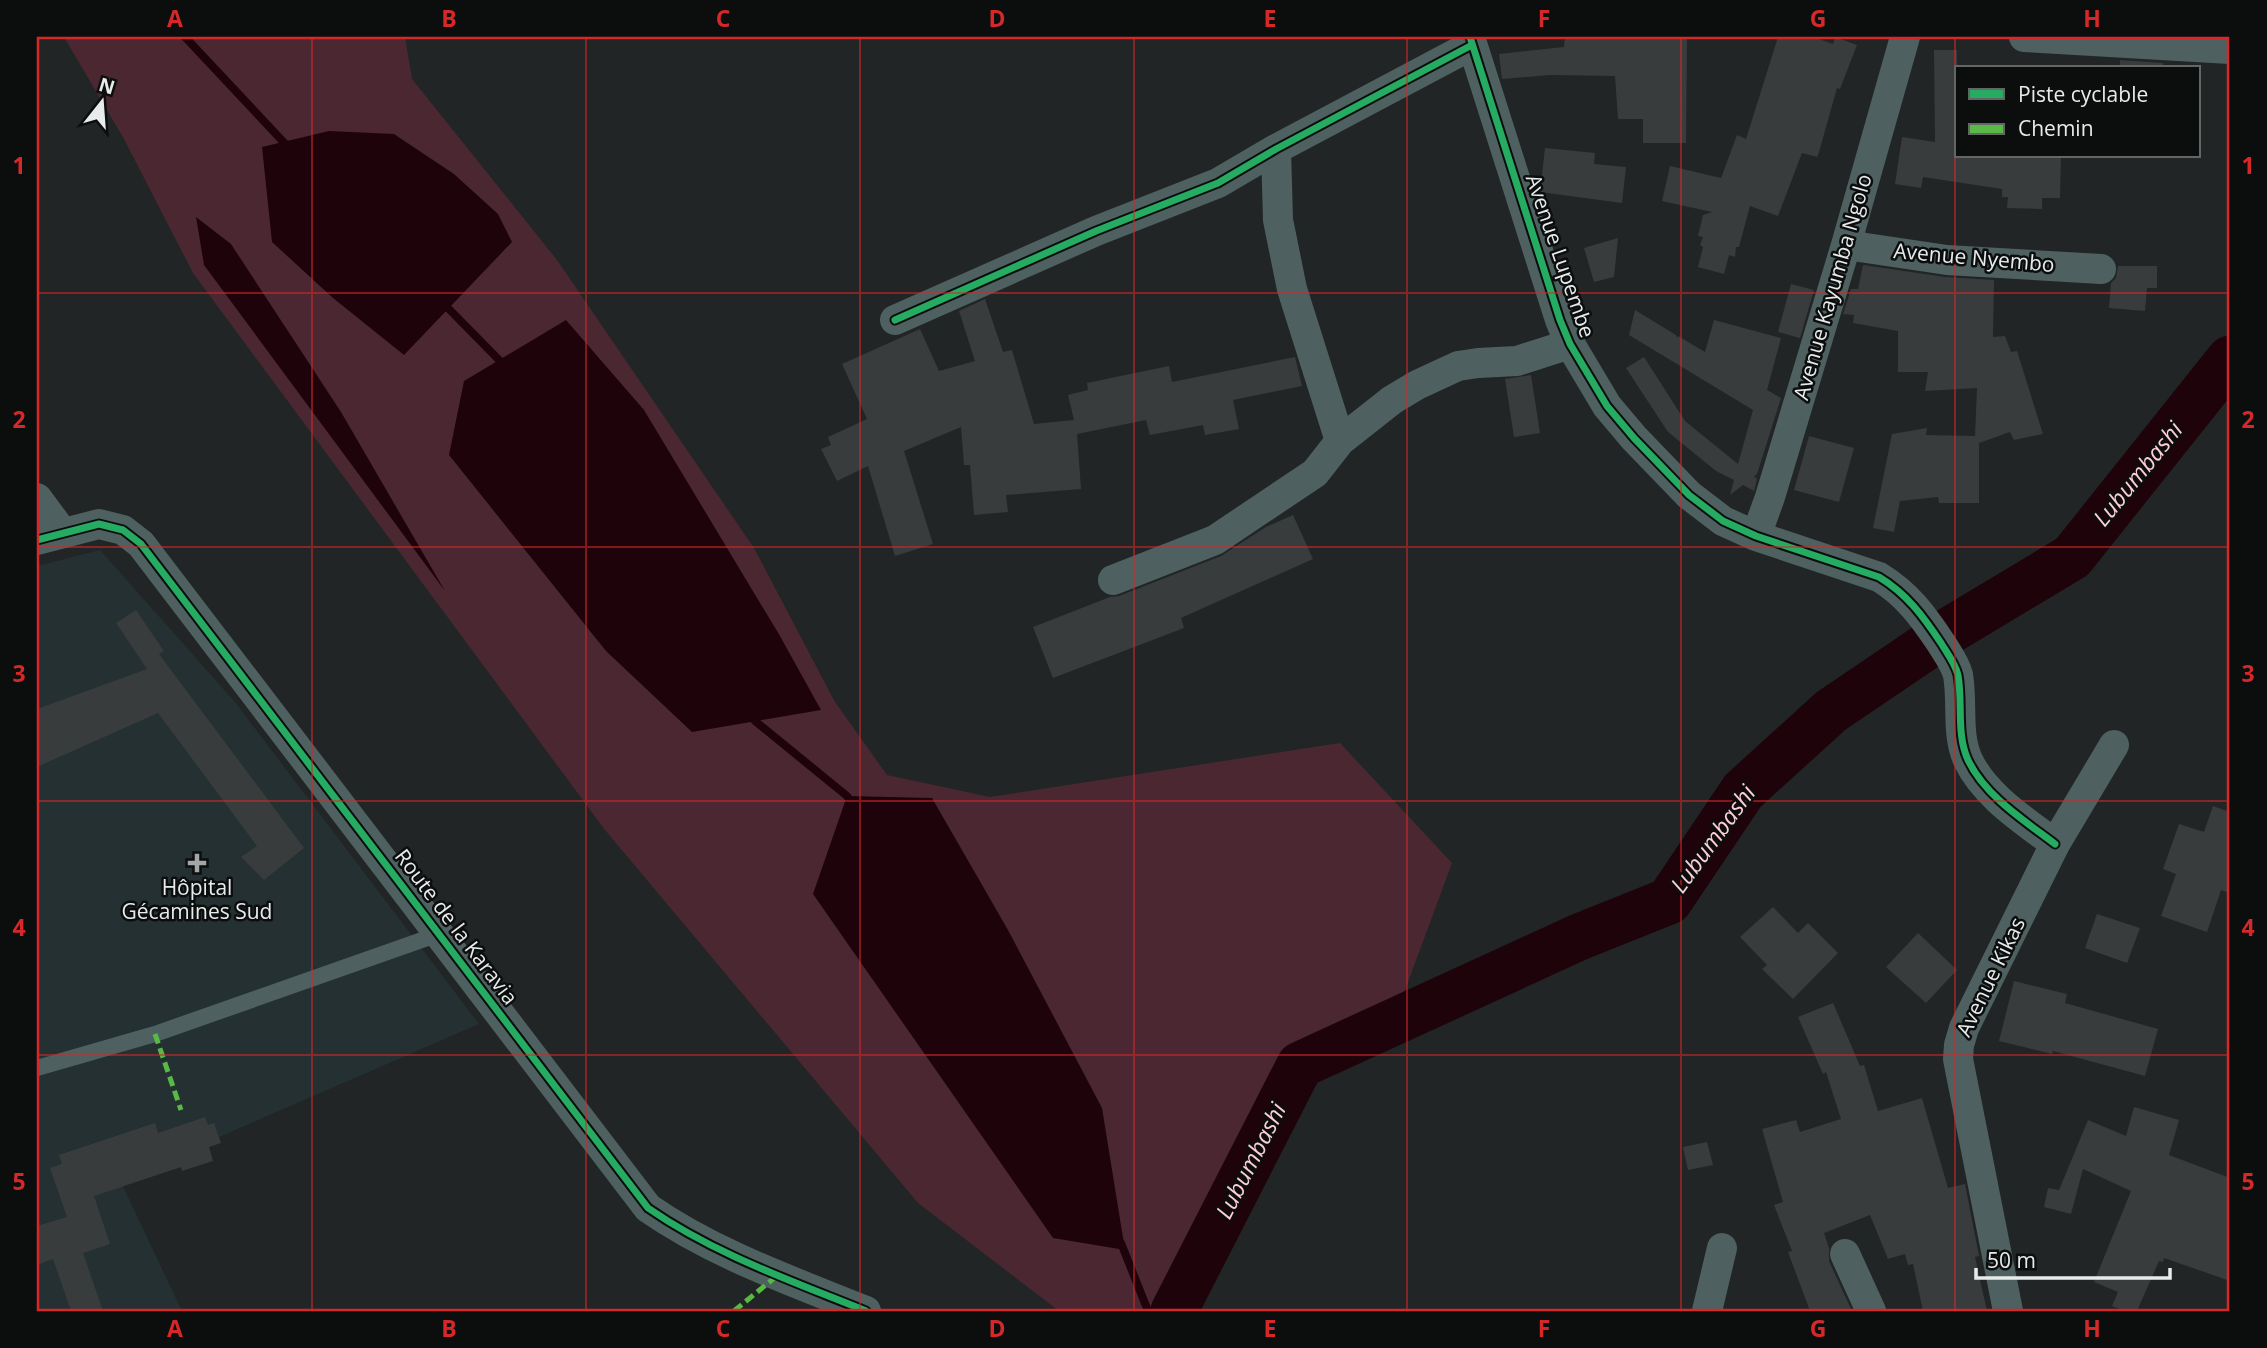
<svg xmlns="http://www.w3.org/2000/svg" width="2267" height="1348" font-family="'Open Sans',sans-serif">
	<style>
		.built { fill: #243031 }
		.green { fill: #4b2831 }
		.water { fill: #1f030b }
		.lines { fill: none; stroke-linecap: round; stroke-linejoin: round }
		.stream { stroke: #1f030b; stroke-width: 8 }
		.river { stroke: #1f030b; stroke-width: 47 }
		.building { fill: #393c3c }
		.lane { stroke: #4f6060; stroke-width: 16 }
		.street { stroke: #4f6060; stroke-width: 30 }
		.quiet { stroke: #58b947; stroke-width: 5; stroke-dasharray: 10 5; stroke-linecap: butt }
		.cycleway-casing { stroke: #0c0e0e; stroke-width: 11 }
		.cycleway { stroke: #26ab63; stroke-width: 7 }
		.grid { fill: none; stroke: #d62828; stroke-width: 2; stroke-opacity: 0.55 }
		.poi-dot { fill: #a2a6a6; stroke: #0c0e0e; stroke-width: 2.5 }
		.labels { text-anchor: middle; stroke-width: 5; stroke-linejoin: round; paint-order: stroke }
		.street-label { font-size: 21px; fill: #e7ebeb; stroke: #0c0e0e }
		.poi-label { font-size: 21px; fill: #e7ebeb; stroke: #0c0e0e }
		.water-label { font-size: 23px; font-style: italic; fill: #ffcdd7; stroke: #0c0e0e }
		.neatline { fill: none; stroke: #d62828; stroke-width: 2.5 }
		.grid-label { font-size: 23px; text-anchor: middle; font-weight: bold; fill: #d62828 }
	</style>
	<rect width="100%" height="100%" fill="#212525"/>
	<path class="built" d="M100 550 235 702 479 1024 120 1180 182 1311H37V566Z"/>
	<path class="green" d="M64 37H405L412 79 557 260 754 548 835 702 887 775 990 797 1340 743 1452 863 1401 1001 1298 1057 1215 1232 1163 1311H1059L918 1203 605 830 193 273 124 139Z"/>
	<path class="water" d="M329 131 394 134 454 174 498 214 512 242 404 355 333 298 272 242 262 147Z
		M196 217 231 244 341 412 445 591 204 265Z
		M566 320 644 410 780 636 821 710 692 732 606 651 449 455 464 381Z
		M847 796 932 798 1008 930 1102 1108 1125 1250 1053 1238 813 894Z"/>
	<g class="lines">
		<path class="stream" d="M185 37 291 150
			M443 303 505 366
			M750 715 755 721 847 796 853 805
			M1121 1243 1148 1311"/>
		<path class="river" d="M1174 1311 1300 1065 1579 937 1669 901 1743 791 1831 711 1952 629 2072 557 2230 359"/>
	</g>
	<path class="building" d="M1565 37H1687L1686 143H1643V119H1618L1615 76 1550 75 1502 79 1499 54 1564 47Z
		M1778 37H1813L1833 44 1835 37 1857 45 1840 89 1837 88 1819 152 1817 157 1802 153 1778 216 1750 206 1739 247H1736L1735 257 1729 255 1724 274 1698 267 1703 247 1700 245 1703 237 1698 236 1703 215 1712 212 1662 201 1670 166 1721 178 1737 135 1746 139Z
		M1934 50H1957V156H2061L2060 198H2042V209L2007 208 2008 197H2002V189L1923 177 1921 188 1895 184 1902 137 1935 142Z
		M2120 60 2163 63V68H2120Z
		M1545 148 1595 153 1594 164 1626 167 1622 203 1540 192Z
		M1618 238 1614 277 1594 282 1584 248Z
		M1863 265 1945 277 1994 280 1993 337 2005 336 2011 352 2017 351 2043 434 2014 440 2010 432 1979 443V503H1939L1938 497 1900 501 1894 532 1873 528 1892 434 1927 428 1926 435 1975 436 1977 388 1925 391 1928 372H1898V331L1853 323 1854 315 1843 314 1851 289H1858Z
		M2118 266H2157V288H2147L2145 311 2109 308 2111 283 2116 278Z
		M1791 284 1814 290 1800 338 1778 332Z
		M985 299 1003 352 1012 350 1034 424 1074 420 1068 395 1088 390 1087 383 1169 366 1172 382 1295 357 1302 386 1233 400 1239 429 1205 435 1203 425 1150 435 1146 420 1077 434 1081 489 1006 495 1008 512 974 515 970 465H964L961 427 904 451 933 544 895 556 868 466 837 481 821 449 831 445 828 437 867 419 842 364 920 329 939 371 975 361 959 311Z
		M1635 310 1676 335 1677 338 1678 336 1705 352 1714 320 1781 338 1767 390 1781 398 1757 474 1754 476 1757 479 1754 491 1743 485 1730 495 1734 480 1716 471 1668 432 1626 368 1644 357 1685 421 1738 464 1753 410 1629 335Z
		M1531 375 1540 433 1514 437 1505 379Z
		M1809 436 1854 448 1839 502 1794 490Z
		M1293 515 1313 559 1181 618 1184 628 1053 678 1033 627 1110 597 1119 596 1221 556 1266 527Z
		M136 610 164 651 159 654 304 848 264 880 241 857 257 846 158 713 37 767V709L147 669 116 623Z
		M2213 806 2230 812V893L2221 890 2207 932 2161 916 2176 874 2163 869 2179 824 2204 832Z
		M1773 907 1798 933 1808 923 1838 953 1793 999 1762 969 1767 965 1740 937Z
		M2097 914 2140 928 2127 963 2085 948Z
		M1918 933 1957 970 1926 1003 1886 967Z
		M2014 981 2067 994 2065 1003 2158 1029 2145 1076 2053 1051 2052 1054 1999 1041Z
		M1833 1003 1860 1066 1864 1065 1878 1111 1922 1098 1948 1188 1965 1184 1979 1256 1975 1257 1987 1311H1923L1913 1264 1908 1265 1905 1254 1888 1259 1870 1215 1824 1233 1829 1248V1261L1852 1311H1810L1788 1252 1792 1251 1774 1205 1783 1202 1762 1129 1796 1120 1800 1132 1841 1119 1826 1072 1823 1074 1798 1017Z
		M2134 1107 2179 1120 2169 1155 2230 1178V1281L2164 1258 2163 1262 2159 1261 2137 1311H2125L2112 1306 2118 1292 2094 1282 2131 1191 2083 1169 2071 1214 2044 1207 2048 1188 2059 1190 2088 1120 2126 1136Z
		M205 1117 208 1125 214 1123 221 1143 209 1147 213 1161 182 1171 181 1167 94 1196 110 1244 83 1253 103 1311H71L53 1259 37 1265V1226L67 1217 50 1168 62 1164 59 1155 155 1123 158 1133Z
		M1707 1142 1713 1165 1688 1170 1683 1147Z"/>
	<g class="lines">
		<path class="lane" d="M37 1068 155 1034 439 934"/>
		<path class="street" d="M1470 37 1560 320 1570 344 1607 406 1634 438 1689 495 1723 521 1756 536 1879 577C1907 594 1923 616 1941 643 1947 653 1955 663 1958 675 1963 703 1956 734 1968 760 1985 796 2025 821 2055 844
			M2024 37 2230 49
			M1276 149 1278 220 1292 289 1340 441
			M1846 245 1947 260 2101 269
			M895 320 1096 231 1218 183 1276 149 1472 45
			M37 498 63 533
			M1756 536 1770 497 1846 245 1905 37
			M37 540 99 524 123 530 141 544 648 1208C714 1254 792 1281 866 1311
			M1113 580 1215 540 1315 473 1340 441 1392 400 1417 385 1458 366 1478 363 1517 361 1570 344
			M1845 1254 1871 1311
			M1707 1311 1722 1248
			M2008 1311 1958 1059 1959 1045 1964 1028 2055 844 2114 745"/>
		<path class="quiet" d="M155 1034 181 1110
			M734 1311 778 1275"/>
		<defs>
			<path id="cycleway" d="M1470 37 1560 320 1570 344 1607 406 1634 438 1689 495 1723 521 1756 536 1879 577C1907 594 1923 616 1941 643 1947 653 1955 663 1958 675 1963 703 1956 734 1968 760 1985 796 2025 821 2055 844
				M895 320 1096 231 1218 183 1276 149 1472 45
				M37 540 99 524 123 530 141 544 648 1208C714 1254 792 1281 866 1311"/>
		</defs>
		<use href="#cycleway" class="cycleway-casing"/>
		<use href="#cycleway" class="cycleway"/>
	</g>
	<path class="grid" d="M312 37V1311M586 37V1311M860 37V1311M1134 37V1311M1407 37V1311M1681 37V1311M1955 37V1311M37 293H2230M37 547H2230M37 801H2230M37 1055H2230"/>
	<path class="poi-dot" d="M193.5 852.5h7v7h7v7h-7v7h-7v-7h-7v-7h7z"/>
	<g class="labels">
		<g class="street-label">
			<text transform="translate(1560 256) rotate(71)" y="7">Avenue Lupembe</text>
			<text transform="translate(1974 258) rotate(5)" y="7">Avenue Nyembo</text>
			<text transform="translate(1833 287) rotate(-74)" y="7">Avenue Kayumba Ngolo</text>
			<text transform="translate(456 927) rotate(53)" y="7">Route de la Karavia</text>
			<text transform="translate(1991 977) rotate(-64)" y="7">Avenue Kikas</text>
		</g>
		<g class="poi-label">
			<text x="197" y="895">Hôpital<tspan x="197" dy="24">Gécamines Sud</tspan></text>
		</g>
		<g class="water-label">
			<text transform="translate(2138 474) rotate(-51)" y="8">Lubumbashi</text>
			<text transform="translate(1713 839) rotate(-54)" y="8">Lubumbashi</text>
			<text transform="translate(1251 1161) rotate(-63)" y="8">Lubumbashi</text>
		</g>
	</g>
	<rect width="2267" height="1348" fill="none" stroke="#0c0e0e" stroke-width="77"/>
	<rect x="1955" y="66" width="245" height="91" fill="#0c0e0e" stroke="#646666" stroke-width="2"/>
	<rect x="1969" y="89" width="35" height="10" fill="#26ab63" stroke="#646666" stroke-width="2"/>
	<text x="2018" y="102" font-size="21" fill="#e7ebeb">Piste cyclable</text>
	<rect x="1969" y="124" width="35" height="10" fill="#58b947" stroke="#646666" stroke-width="2"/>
	<text x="2018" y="136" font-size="21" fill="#e7ebeb">Chemin</text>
	<g transform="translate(102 102) rotate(17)" stroke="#0c0e0e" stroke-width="5" paint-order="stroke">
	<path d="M0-5L12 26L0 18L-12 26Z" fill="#e7ebeb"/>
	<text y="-10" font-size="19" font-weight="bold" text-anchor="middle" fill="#e7ebeb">N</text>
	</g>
	<path d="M1976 1268v10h194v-10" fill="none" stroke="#e7ebeb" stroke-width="3.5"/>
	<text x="1987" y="1268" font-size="21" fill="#e7ebeb" stroke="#0c0e0e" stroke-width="5" paint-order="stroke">50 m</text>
	<rect x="38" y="38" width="2190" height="1272" class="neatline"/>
	<g class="grid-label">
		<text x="175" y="27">A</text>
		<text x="449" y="27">B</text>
		<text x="723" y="27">C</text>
		<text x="997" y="27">D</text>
		<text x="1270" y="27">E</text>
		<text x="1544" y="27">F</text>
		<text x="1818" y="27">G</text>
		<text x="2092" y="27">H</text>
		<text x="19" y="174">1</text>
		<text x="2248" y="174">1</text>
		<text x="19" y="428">2</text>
		<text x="2248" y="428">2</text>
		<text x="19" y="682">3</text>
		<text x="2248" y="682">3</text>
		<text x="19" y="936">4</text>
		<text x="2248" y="936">4</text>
		<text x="19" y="1190">5</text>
		<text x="2248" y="1190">5</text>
		<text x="175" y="1337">A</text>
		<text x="449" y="1337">B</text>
		<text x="723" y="1337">C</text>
		<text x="997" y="1337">D</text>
		<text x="1270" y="1337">E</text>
		<text x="1544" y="1337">F</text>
		<text x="1818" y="1337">G</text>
		<text x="2092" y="1337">H</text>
	</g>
</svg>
